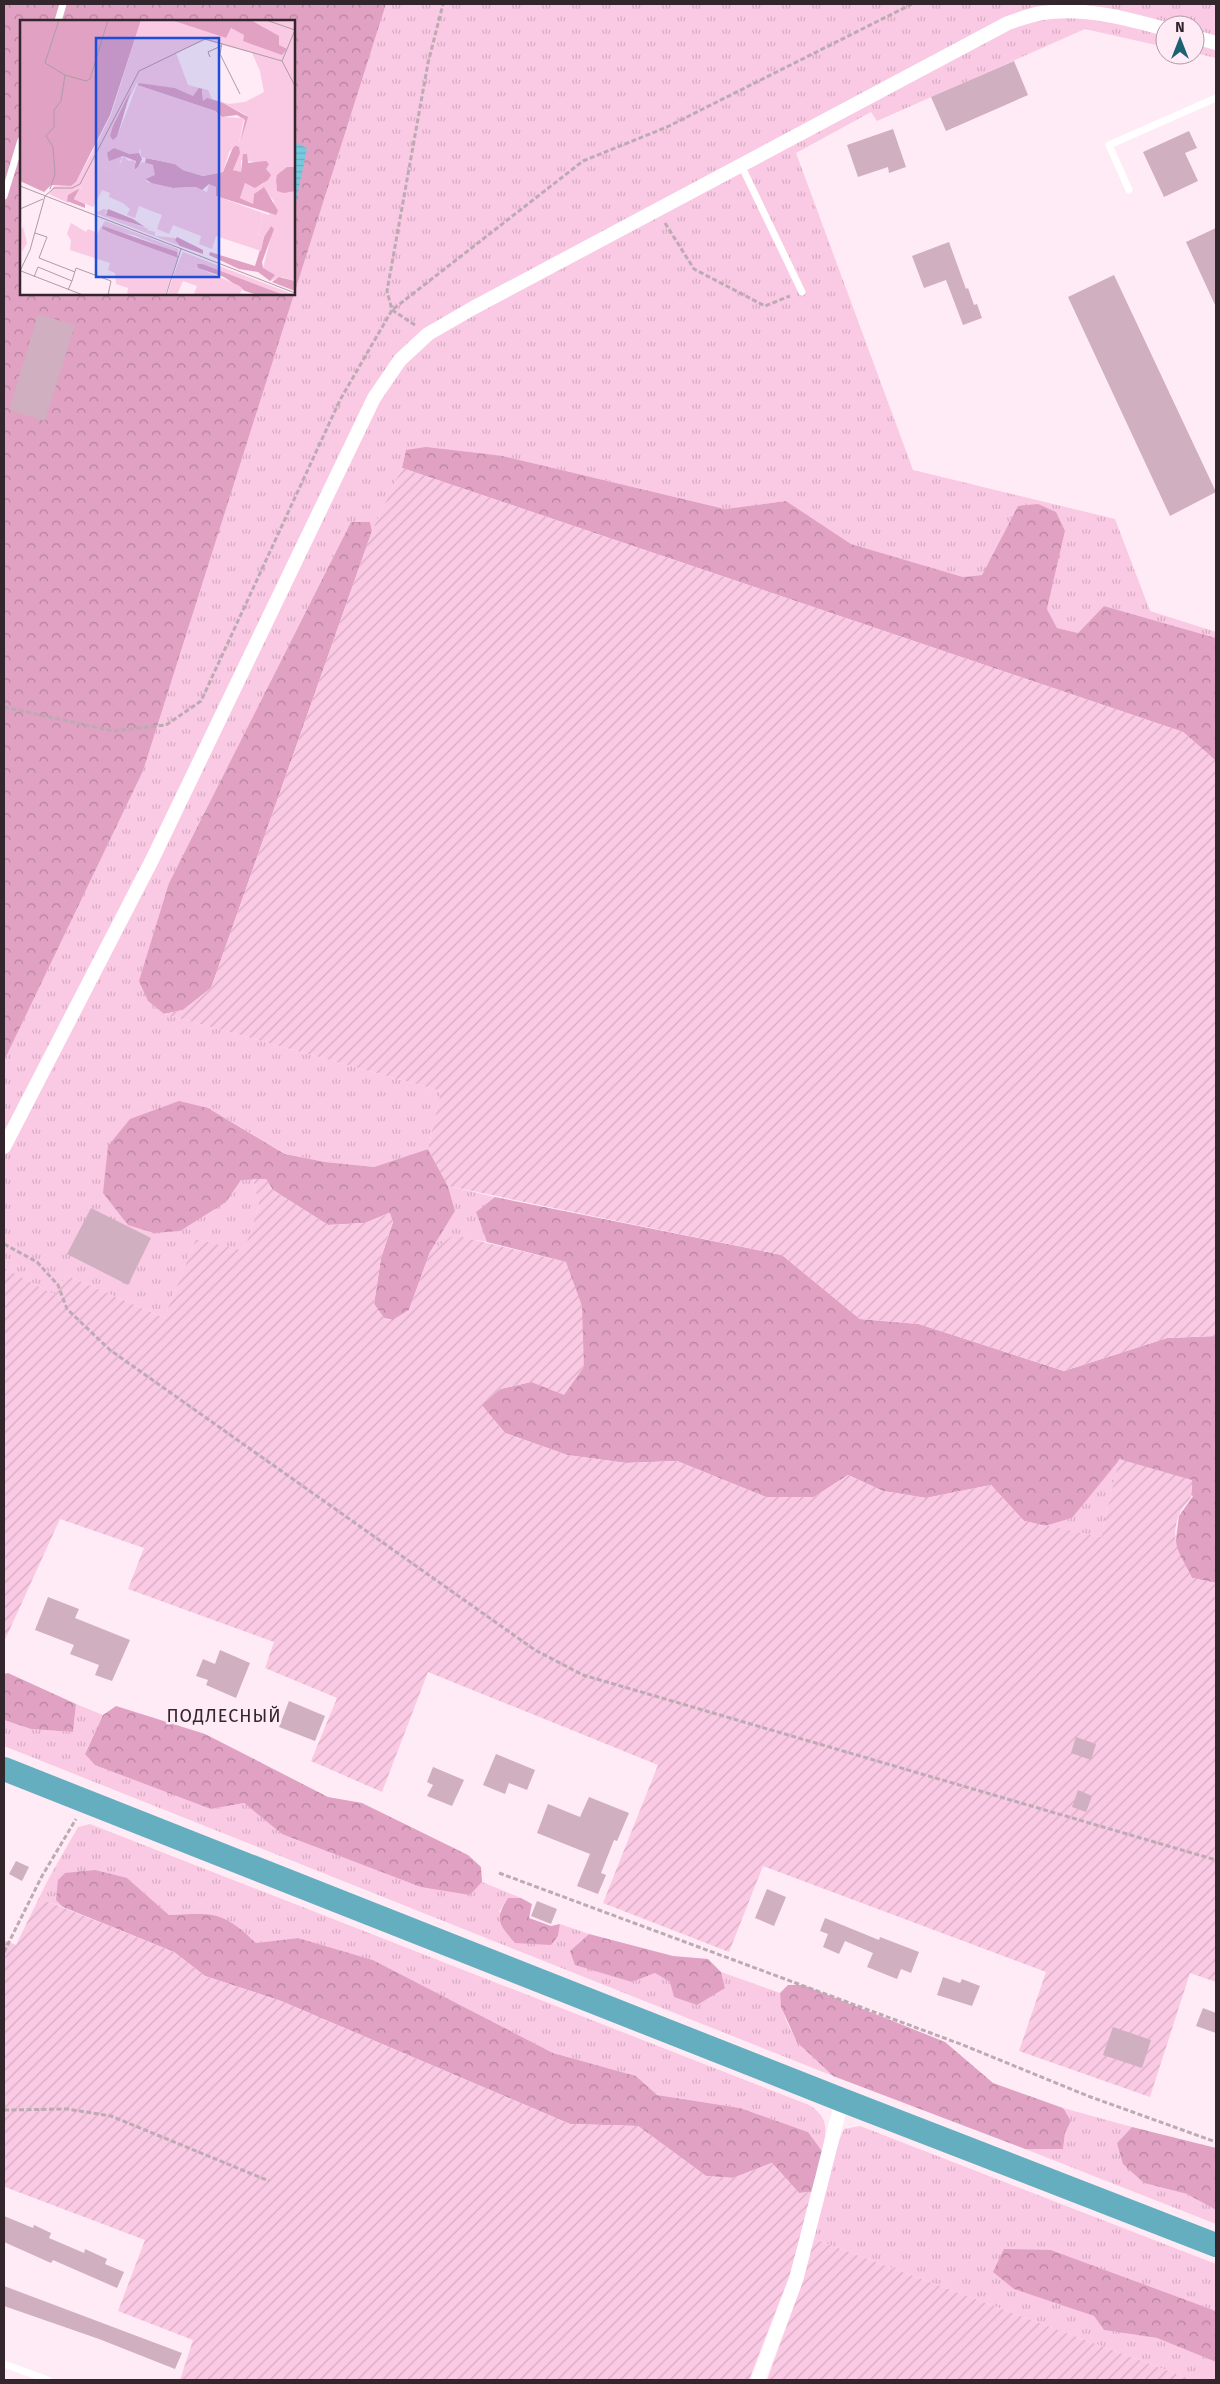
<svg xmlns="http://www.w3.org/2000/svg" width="1220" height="2384" font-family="'Fira Sans',sans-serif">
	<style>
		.grass { fill: url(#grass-tufts) }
		.forest { fill: url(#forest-crowns); fill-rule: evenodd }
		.garden { fill: url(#garden-furrows) }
		.water { fill: url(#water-rules) }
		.building { fill: #cfafc0 }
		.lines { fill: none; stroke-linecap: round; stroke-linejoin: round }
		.path { stroke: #bdabb4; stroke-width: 3; stroke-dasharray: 5 2.5; stroke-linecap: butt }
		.service { stroke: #fff; stroke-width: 7 }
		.minor { stroke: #fff; stroke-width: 14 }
		.trunk { stroke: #64aec0; stroke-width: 24 }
		.labels { text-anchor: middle; stroke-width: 5; stroke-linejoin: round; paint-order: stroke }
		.quarter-label { font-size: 18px; letter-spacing: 1px; fill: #32262c; stroke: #ffebf5 }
		.inset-road { fill: none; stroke: #ad9ca5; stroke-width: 1 }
		.view { fill: #1d4ed8; fill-opacity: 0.15; stroke: #1d4ed8; stroke-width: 2.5 }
		.inset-edge { fill: none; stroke: #32262c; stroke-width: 2.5 }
	</style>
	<defs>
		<pattern id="grass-tufts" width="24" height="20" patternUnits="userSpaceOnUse" patternTransform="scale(1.25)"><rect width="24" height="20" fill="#fac9e3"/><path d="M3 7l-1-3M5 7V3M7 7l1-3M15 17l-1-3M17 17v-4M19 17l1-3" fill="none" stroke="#d7acc3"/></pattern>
		<pattern id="forest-crowns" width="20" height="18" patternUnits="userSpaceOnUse" patternTransform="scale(1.25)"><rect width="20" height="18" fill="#e0a1c3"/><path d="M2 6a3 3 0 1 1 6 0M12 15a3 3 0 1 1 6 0" fill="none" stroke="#b6839f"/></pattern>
		<pattern id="garden-furrows" width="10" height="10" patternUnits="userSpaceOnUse" patternTransform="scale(1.25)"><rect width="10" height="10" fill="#fac9e3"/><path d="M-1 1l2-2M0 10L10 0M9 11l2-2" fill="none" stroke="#d7acc3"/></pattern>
		<pattern id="water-rules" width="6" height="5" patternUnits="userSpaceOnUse" patternTransform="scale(1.25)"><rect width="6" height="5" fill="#77c9e0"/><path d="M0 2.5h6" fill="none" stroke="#67acc0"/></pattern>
	</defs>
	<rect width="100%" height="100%" fill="#ffebf5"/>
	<path class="grass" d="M386 4H1216V58L1195 53V25H1165V47L1085 29 877 121 871 112 796 153 913 470 1115 519 1150 611 1216 632V638L1104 606 1078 633 1057 628 1047 609 1065 531 1018 506 982 575 963 577 851 544 786 501 725 509 503 456 406 450 402 468 372 531 370 522H351L169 883 148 1001 164 1014 441 1091 428 1149 374 1167 325 1162 286 1154 208 1108 226 1202 241 1180 253 1179 259 1206 244 1252 196 1239 164 1318 66 1275 55 1295 4 1268V1061L143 771Z
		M448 1186 495 1197 476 1212 487 1242 454 1236 430 1252 455 1211Z
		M1119 1459 1101 1537 1045 1526 1072 1518Z
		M76 1704 103 1715 85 1753 211 1809 244 1803 282 1834 470 1895 482 1882 521 1898H508L499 1912 558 1936 560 1924 589 1934 570 1951 632 1982 655 1973 670 1982 725 1988 721 1972 780 1993C782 2032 807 2051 833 2076L4 1746V1720L31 1729 73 1732Z
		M90 1824 809 2105C829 2117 827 2130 822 2151L808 2132 740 2108 657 2095 636 2076 553 2053 373 1960 298 1938 256 1943C222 1910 214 1913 169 1915L127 1878 56 1899 63 1907 39 1898 49 1878 78 1827Z
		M1063 2108 1132 2127 1117 2143 1144 2183 1187 2194 1216 2210V2224L1025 2149H1063L1065 2133 1071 2121Z
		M860 2126 1216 2264V2311L1051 2250 1014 2289 1094 2316 1104 2330 1157 2338 1216 2362V2380H1193L814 2239 839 2141 844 2129Z"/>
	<path class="forest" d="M4 4H386L143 771 4 1061ZM21 21H294V294H21Z
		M426 447 503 456 725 509 786 501 851 544 963 577 982 575 1018 506 1038 504 1056 512 1065 531 1047 609 1057 628 1078 633 1104 606 1216 638V761L1183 732 402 468 406 450Z
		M351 522H370L372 531 211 988 183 1010 164 1014 148 1001 139 981 169 883Z
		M179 1101 208 1108 285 1154 325 1162 374 1167 428 1149 448 1186 455 1211 430 1252 409 1310 393 1320 384 1318 374 1304 381 1258 393 1222 389 1213 365 1223 328 1225 273 1190 266 1179 241 1180 226 1202 180 1231 154 1233 128 1225 103 1193 108 1146 130 1119Z
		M495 1197 782 1255 860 1319 919 1324 1064 1371 1167 1338 1216 1336V1583L1192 1578 1175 1546 1179 1516 1193 1496 1120 1459 1072 1518 1045 1526 1024 1521 991 1485 926 1498 883 1491 848 1475 814 1497H766L677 1461 626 1463 567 1455 505 1433 481 1405 500 1389 531 1382 566 1262 487 1242 476 1212Z
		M8 1673 76 1704 73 1732 31 1729 4 1720V1674Z
		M116 1706 205 1734 328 1797 362 1803 468 1855 481 1867 482 1882 470 1895 421 1887 282 1834 244 1803 211 1809 95 1765 85 1754 103 1715Z
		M95 1870 127 1878 169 1915C214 1913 222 1910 256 1943L298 1938 373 1960 553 2053 636 2076 657 2095 740 2108 808 2132 822 2151 813 2192 799 2193 772 2163 733 2178 706 2176 638 2126 570 2124 281 2001 205 1976 174 1952 63 1907 56 1900 58 1880 65 1873Z
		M508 1898H521L532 1904 529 1918 551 1926 560 1924 558 1936 551 1945 515 1943C499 1924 494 1920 508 1898Z
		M589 1934 673 1956 708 1959 721 1972 725 1988 697 2005 674 1997 670 1982 655 1973 632 1982 575 1965 570 1951Z
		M788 1985H803L945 2042 993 2083 1063 2108 1071 2121 1065 2133 1063 2149H1025L833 2076 797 2042 781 2007 780 1993Z
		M1132 2127 1216 2148V2210L1187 2194 1144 2183 1123 2164 1117 2143Z
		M1004 2249 1051 2250 1216 2311V2362L1157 2338 1104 2330 1094 2316 1014 2289 993 2272Z"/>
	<path class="garden" d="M402 468 1183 732 1216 761V1336L1167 1338 1064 1371 919 1324 860 1319 782 1255 448 1186 428 1149 441 1091 164 1014 183 1010 211 988 372 531Z
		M253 1179H266L273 1190 328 1225 365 1223 390 1213 393 1222 381 1258 374 1304 385 1319 393 1320 409 1310 430 1252 454 1235 566 1262 582 1306 584 1367 564 1395 531 1382 500 1389 482 1405 505 1433 567 1455 626 1463 677 1461 766 1497H814L848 1475 883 1491 926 1498 991 1485 1024 1521 1101 1537 1119 1459 1192 1480C1193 1506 1187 1497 1179 1515 1169 1541 1181 1557 1192 1578L1216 1583V1982L1190 1973 1150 2097 1019 2051 1046 1972 763 1866 729 1952 603 1903 658 1765 428 1672 382 1792 311 1761 337 1698 265 1668 274 1642 128 1589 144 1548 60 1519 4 1642V1268L55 1295 66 1275 164 1318 196 1239 244 1251 259 1206Z
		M39 1898 174 1952 205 1976 281 2001 570 2124 638 2126 706 2176 733 2178 772 2163 799 2193 813 2192 789 2277 749 2380H180L193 2340 118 2311 145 2240 5 2187 4 2189V1940L16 1945Z
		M814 2239 1193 2380H767L803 2281Z"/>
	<path class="water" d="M294 142 307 148 294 211Z"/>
	<path class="building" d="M1014 61 1028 95 946 131 931 97Z
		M893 129 906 167 889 173 888 167 858 177 847 145Z
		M1189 131 1197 148 1185 153 1198 181 1164 197 1143 152Z
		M1216 228V307L1186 242Z
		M949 242 966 289 968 288 974 305 977 304 982 318 963 325 946 280 924 288 912 256Z
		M1114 275 1216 492 1170 516 1068 297Z
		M38 314 75 325 45 421 9 410Z
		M91 1208 151 1238 128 1285 67 1254Z
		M48 1597 79 1609 75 1618 130 1640 112 1681 95 1675 99 1665 70 1654 74 1645 35 1630Z
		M220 1650 250 1663 236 1698 206 1685 208 1680 196 1676 203 1659 215 1664Z
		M289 1701 325 1716 315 1741 279 1727Z
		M1076 1737 1096 1744 1091 1760 1071 1753Z
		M496 1754 535 1770 527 1790 509 1783 505 1794 483 1785Z
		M433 1767 464 1780 452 1806 427 1796 433 1785 427 1782Z
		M1078 1790 1092 1796 1086 1812 1072 1807Z
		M589 1797 629 1813 617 1841 614 1840 601 1873 606 1875 598 1894 577 1886 590 1854 537 1833 548 1804 580 1817Z
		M16 1861 29 1867 22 1881 9 1874Z
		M767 1889 786 1897 774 1926 755 1918Z
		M537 1901 557 1909 551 1924 531 1916Z
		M825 1918 879 1940 880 1937 919 1952 911 1973 901 1969 897 1979 867 1967 873 1953 845 1941 839 1954 823 1947 828 1934 820 1931Z
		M943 1977 960 1983 962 1979 980 1986 972 2006 937 1995Z
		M1203 2008 1216 2013V2033L1196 2026Z
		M1113 2027 1151 2040 1142 2068 1103 2055Z
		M4 2216 33 2228 34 2225 51 2233 49 2238 84 2253 85 2249 107 2259 105 2264 124 2272 117 2288 53 2260 51 2263 4 2242Z
		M4 2286 182 2353 175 2369 99 2339 4 2306Z"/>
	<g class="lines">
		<path class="path" d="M665 223 694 269 765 306 790 296
			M415 325 392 310 387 291 428 63 443 4
			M4 707 113 731 166 725 201 701 340 400 392 310 583 161 667 127 912 4
			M4 1244 37 1262 58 1285 67 1309 110 1350 535 1650 583 1675 1216 1860
			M499 1873 963 2045 1088 2096 1216 2142
			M4 1952 42 1876 76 1819
			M4 2110 67 2109 111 2116 269 2181"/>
		<path class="service" d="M58 21 63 4
			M741 165 802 292
			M1129 190 1109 145 1216 98
			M4 196 21 140
			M4 2364 48 2380"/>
		<path class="minor" d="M1195 37 1216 43
			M4 1147 153 858 374 398 400 360 428 334 473 308 1008 23C1019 19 1031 15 1042 13 1083 7 1126 18 1165 29
			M758 2380 796 2280 842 2100"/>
		<path class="trunk" d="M4 1769 842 2100 1216 2245"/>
	</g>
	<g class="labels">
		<g class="quarter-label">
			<text x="224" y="1722">ПОДЛЕСНЫЙ</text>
		</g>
	</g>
	<g transform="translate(20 20)">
		<rect width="275" height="275" fill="#ffebf5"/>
		<path d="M121 0H151L206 18 211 8 224 15 223 21 261 27 244 7 231 0H275V147H267L256 160 257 171H275V261L262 257 250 261 252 258 243 248 252 213 251 206 244 217 238 215 243 193 249 195 254 181 242 168 234 174 233 184 220 178 225 163 235 167 243 164 247 151 242 143 221 140V152L213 150 219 127 214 125 219 122 226 95 203 83 183 81V71L173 76 155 68 117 63 90 116 120 127 119 133 105 134 97 129 102 139 93 150 74 144 63 165 51 174 48 183 29 174 34 166H51L56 162 73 131 91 95ZM185 20 232 33 240 51 244 72 225 82 209 84 192 79 188 70 168 65 156 33ZM84 189 87 190 85 194 129 209 126 210 135 212V216L155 218 160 226 75 193ZM85 201 158 229 159 234 114 215 80 209ZM163 232 275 275H264L177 244 178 248 218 265 158 243Z" fill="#fac9e3" fill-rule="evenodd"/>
		<path d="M0 0H121L90 95 56 162 51 166 31 165 24 172 0 161ZM151 0H231L259 16V25L267 29 262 35 223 21 224 15 211 8 206 18ZM119 63 155 68 173 76 179 68 182 69 183 81 187 78 203 83 228 97 221 120 225 100 217 95 202 97 195 91 117 65ZM111 70 97 117 93 120 90 116 93 106ZM214 125 219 127 220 133 213 150 221 152 223 134H227L228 143 246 141 249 144 246 149 251 155 248 160 235 168 225 163 220 178 233 184 234 174 244 167 258 191 256 195 196 176 189 164 181 171 176 167 153 168 133 164 125 159 130 157 133 145 125 143 126 138 155 144 163 150 183 156 203 152ZM94 128 109 134 119 133 122 139 117 149H114L116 141 103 136 89 141 87 133ZM267 147H275V171L264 173 257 171 256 160 257 155ZM60 168 54 179 65 184V188L47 181 48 175ZM88 189 113 199 125 207 86 195ZM83 206 157 232 158 238 97 216 82 209ZM251 206 254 209 242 242 243 248 255 255 250 261 238 252 219 249 189 235 190 232 235 246 244 217ZM157 217 183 230V234L160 226 155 220ZM177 244H182L264 275H238L225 271 204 257 178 248ZM259 257 275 261V271L252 262Z" fill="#e0a1c3"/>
		<path d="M3 207 7 223 2 232 0 209Z" fill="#fac9e3"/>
		<path d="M117 65 195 91 202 97 224 98 219 122 209 132 203 152 183 156 163 150 155 144 121 137 120 127 93 120 97 117ZM103 136 109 141 115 140V150L122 142 133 145 135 155 125 159 127 162 153 168 176 167 187 172 189 164 196 167V176L243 193 238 215 244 217 241 231 196 216 192 229 179 224 181 216 153 205 149 214 137 209 142 195 119 186 115 198 107 195 110 189 103 183 89 177 90 173 82 170 73 187 54 179 74 144 93 150 96 142 101 143ZM51 203 66 212 68 209 78 213 80 209 158 238 145 275H107L108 268 96 264 95 253 88 250 90 243 50 230 51 220 47 214ZM158 243 218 265 222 268 220 275H177L174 274 177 266 163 261 157 275H147Z" fill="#fac9e3"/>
		<path class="inset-road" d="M39 0 25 43 45 55 66 61 70 59 88 0M246 0 275 10 262 41M202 23 200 34 220 74M190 37 188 32 201 26M0 166 275 273M30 169 35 154 33 127 26 116 34 107V90L41 81 45 55M0 189 23 179M15 213 27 217 19 238 55 252M0 251 10 230 25 176 34 168H52L60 164 119 51 185 19 262 41 275 66M1 251 63 275M14 257 18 247 52 261 48 270M52 261 56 248 91 261 88 275M146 275 161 229"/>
		<path class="view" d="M76 18H199V257H76Z"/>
		<rect width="275" height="275" class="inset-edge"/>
	</g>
	<rect width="1220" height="2384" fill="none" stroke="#32262c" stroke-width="10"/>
	<g transform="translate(1180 40)"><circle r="24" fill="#ffebf5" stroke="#ad9ca5"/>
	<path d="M0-4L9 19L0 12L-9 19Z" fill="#1d6273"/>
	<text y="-8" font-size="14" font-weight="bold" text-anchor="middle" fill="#32262c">N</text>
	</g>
</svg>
